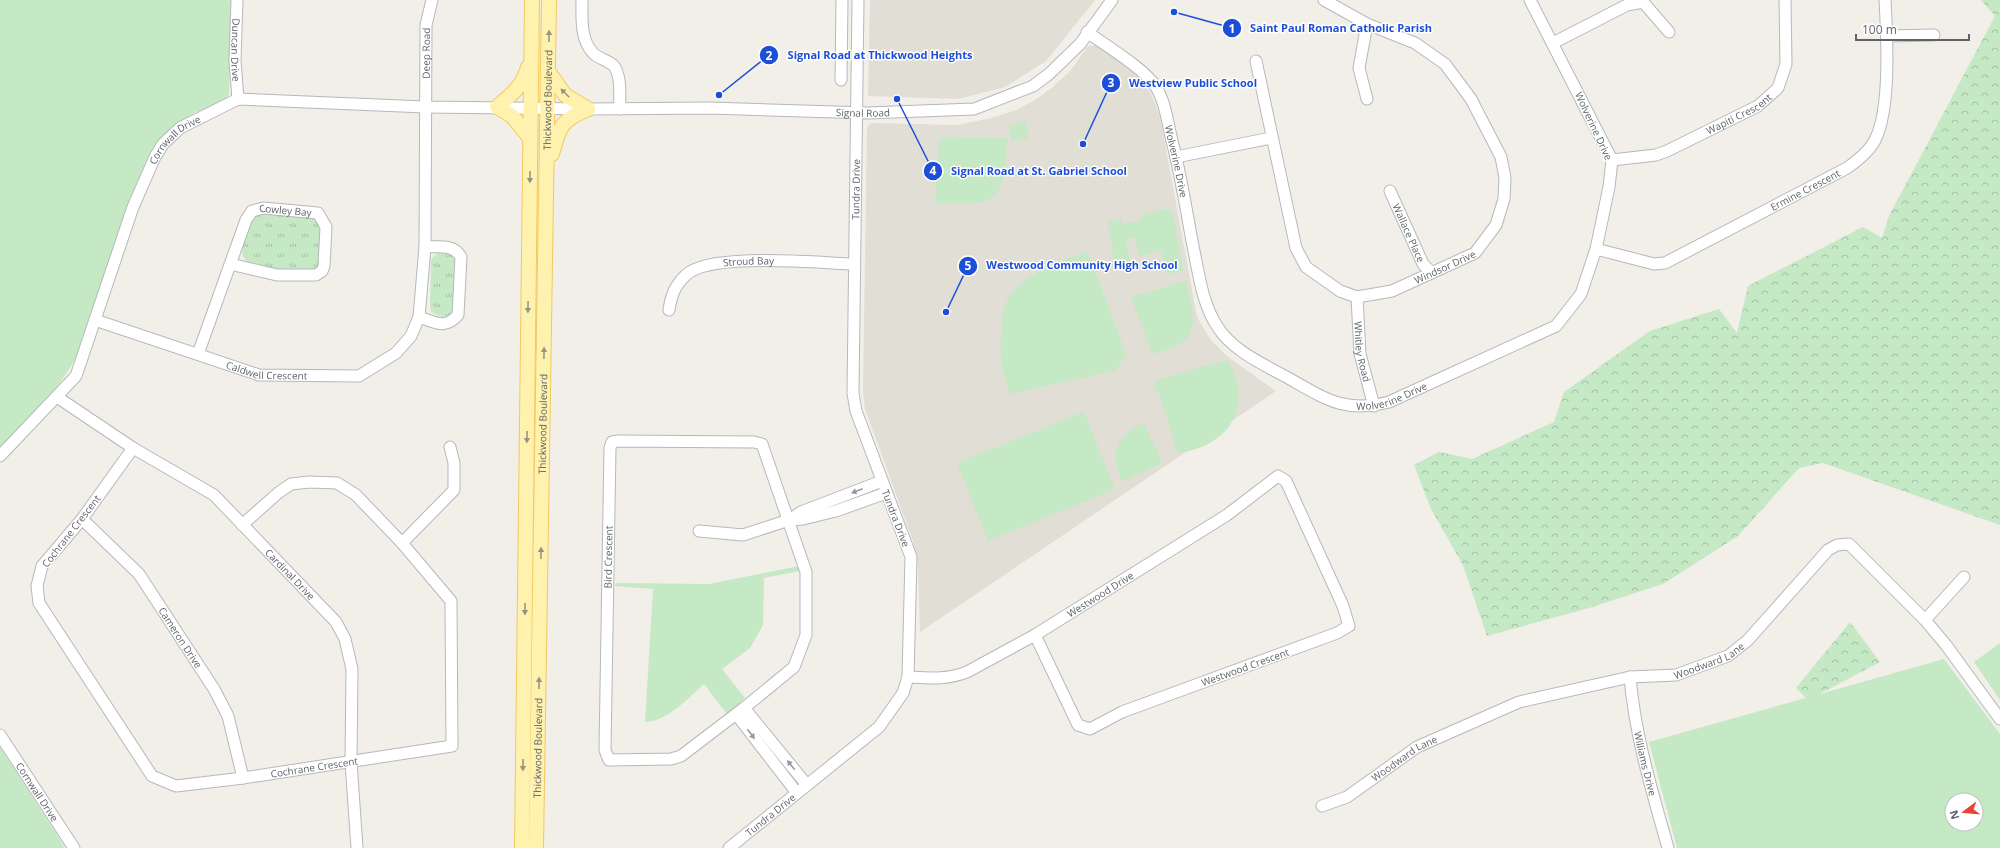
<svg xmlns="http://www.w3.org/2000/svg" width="2000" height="848" font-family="'Open Sans',sans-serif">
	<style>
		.education { fill: #e1ded6 }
		.grass { fill: url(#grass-tufts) }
		.forest { fill: url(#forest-crowns) }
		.park { fill: #c5e8c5; fill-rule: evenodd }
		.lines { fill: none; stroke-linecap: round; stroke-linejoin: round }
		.minor-casing { stroke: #b5b8bc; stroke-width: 13 }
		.major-casing { stroke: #f2c960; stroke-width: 16 }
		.minor { stroke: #fff; stroke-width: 11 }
		.major { stroke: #fff2af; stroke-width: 14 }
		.oneway { fill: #979581 }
		.oneway2 { fill: #979a9d }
		.labels { text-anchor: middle; stroke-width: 3; stroke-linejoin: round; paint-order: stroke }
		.street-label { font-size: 10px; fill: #5f6368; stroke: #fff }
		.leader { fill: none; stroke: #1d4ed8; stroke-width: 1.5 }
		.callout-dot { fill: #1d4ed8; stroke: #fff; stroke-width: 1.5 }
		.mark-label { font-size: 12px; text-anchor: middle; font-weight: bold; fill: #fff }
		.callout-label { font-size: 11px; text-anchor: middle; font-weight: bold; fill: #1d4ed8; stroke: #fff; stroke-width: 3; stroke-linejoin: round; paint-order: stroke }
	</style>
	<defs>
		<pattern id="grass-tufts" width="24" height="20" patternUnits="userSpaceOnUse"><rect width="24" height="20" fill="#c5e8c5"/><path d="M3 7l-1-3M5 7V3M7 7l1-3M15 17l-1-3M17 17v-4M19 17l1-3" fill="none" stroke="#a3c0a4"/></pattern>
		<pattern id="forest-crowns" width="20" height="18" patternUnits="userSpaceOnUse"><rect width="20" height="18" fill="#c5e8c5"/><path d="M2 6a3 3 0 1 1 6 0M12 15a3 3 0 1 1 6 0" fill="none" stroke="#a3c0a4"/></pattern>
	</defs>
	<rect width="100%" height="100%" fill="#f1efe8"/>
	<path class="education" d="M870 0H1095L1046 61 1005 87 958 99 868 96Z
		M1095 45 1140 77 1151 94 1160 116 1197 317 1210 339 1227 356 1276 391 920 632 918 565 914 544 865 409 863 390 867 127 871 123 958 125 991 118 1016 110 1035 100 1053 87 1071 70 1088 46Z"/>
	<path class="grass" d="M258 212 316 216 322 225 320 265 316 270C301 271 253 272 244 258 240 252 244 246 245 240 248 230 250 219 258 212Z
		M438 253 453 255 456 261 453 311 449 315 444 318 431 312 430 306 431 259Z"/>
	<path class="forest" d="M1981 0H2000V525L1823 463 1799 468 1738 536 1663 584 1589 608 1487 636 1463 565 1431 509 1414 465 1439 452 1472 459 1554 422 1564 392 1650 331 1719 309 1737 333 1748 286 1863 227 1882 238 1889 216 1995 16Z
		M1850 622 1880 662 1808 700 1796 688Z"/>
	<path class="park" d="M0 0H232L229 94 226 100 194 113 179 123 150 156 134 190 80 349C62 389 29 417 0 448Z
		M1026 122 1028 138 1011 141 1009 125Z
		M944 137 1007 138C1006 201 997 207 935 203L939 141Z
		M1169 209 1173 212 1183 271 1166 274 1161 251 1140 256 1138 254 1135 238 1133 237 1127 239 1126 241 1130 262 1128 264 1117 267 1115 265 1108 224 1110 221 1121 219 1123 224 1139 222 1141 221 1140 215Z
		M1088 252 1126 354 1116 370 1010 394C1007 383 1002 370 1001 358 1000 343 1001 313 1007 300 1018 276 1064 259 1088 252Z
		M1186 281C1195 322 1204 341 1153 354L1131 299 1134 296Z
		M1227 360C1256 407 1228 447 1177 453L1160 395 1154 386 1159 379Z
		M1084 412 1115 489 988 541 957 463Z
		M1143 423 1161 459 1159 464 1122 482C1110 453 1114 437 1143 423Z
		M799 566V571L764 578 763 625 750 648 722 669 745 698 727 714 704 684C687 699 668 721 645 722L653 589 615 586 616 583 709 584Z
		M2000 643V700L1974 662Z
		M1944 659 2000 734V848H1677L1649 742ZM1952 800H1976V824H1952Z
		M0 747 57 835 65 848H0Z"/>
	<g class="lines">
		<defs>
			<g id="minor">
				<path id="s1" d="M237 0 235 61 238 99"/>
				<path d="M582 0C582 18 580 39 593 53 599 59 608 60 614 66 622 78 619 95 620 109"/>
				<path id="s2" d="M1087 32C1105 45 1145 69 1156 87 1166 103 1168 126 1173 145 1182 180 1187 216 1194 251 1199 276 1203 305 1217 326 1232 351 1265 365 1290 379 1327 400 1345 413 1389 402L1556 326 1581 294 1596 249 1609 187 1612 160 1530 0"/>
				<path d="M1887 36 1934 35"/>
				<path d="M1553 43 1627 5 1643 2 1669 32"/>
				<path id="s3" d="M1256 61 1296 248 1306 267 1340 291 1357 297 1392 291 1475 253 1496 225 1504 199 1505 178 1501 157 1471 99 1445 64 1415 43 1367 24 1324 0"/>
				<path d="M841 80 842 0"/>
				<path d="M1367 99 1359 68 1367 24"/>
				<path d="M1176 157 1271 138"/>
				<path id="s4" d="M1612 160 1656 155 1667 151 1758 106 1778 88 1786 64 1785 0"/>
				<path id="s5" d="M1390 191 1423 264 1431 272"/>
				<path id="s6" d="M1596 249 1654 264 1665 263 1847 168C1857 161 1869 152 1875 140 1891 109 1887 36 1885 0"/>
				<path id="s7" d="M1357 297 1360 354 1374 406"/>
				<path id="s8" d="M669 310C671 296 675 285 686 275 709 252 820 263 854 264"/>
				<path d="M419 317C435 322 445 330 458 315L461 257C454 244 439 247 425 247"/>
				<path id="s9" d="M95 320 259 375 359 376 396 353 411 336 419 317 425 247 426 25 432 0"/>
				<path id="s10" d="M198 354 246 220 252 211 263 208 318 213 326 227 324 266 322 271 316 275H277L230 264"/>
				<path id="s11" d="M57 397 133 448 214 495 336 622 345 639 352 669 351 762 357 848"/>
				<path d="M618 441 754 442 762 444 806 572V635L794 667 744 708 681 756 671 759 609 760 605 750 610 448 612 442Z"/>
				<path id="s12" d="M133 448 82 519 42 566 37 586 39 603 152 776 176 786 243 778 452 746 451 601 402 543 356 495 337 483 309 482 291 484 278 493 242 525"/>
				<path id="s13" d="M0 456 76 376 133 207 155 157 163 144 180 128 238 99 425 107 588 109 710 108 868 113 974 109 1033 86 1049 74 1080 44 1112 0"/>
				<path id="s14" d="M82 519 139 574 214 689 228 716 243 778"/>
				<path d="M791 519 801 512 882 481"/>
				<path d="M699 531 743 535 789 520 803 519 836 511 886 493"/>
				<path d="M402 543 454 490V463L450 447"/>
				<path d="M1925 620 1964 577"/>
				<path id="s15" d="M908 677C929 678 947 680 967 672L1035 635 1227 515 1278 476 1286 481 1343 606 1349 626 1337 633 1122 712 1090 729 1078 725 1035 635"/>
				<path id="s16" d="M1630 677C1635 736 1652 791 1668 848"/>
				<path d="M744 708 807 785"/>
				<path d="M736 714 797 793"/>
				<path id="s17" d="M0 735 74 848"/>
				<path id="s18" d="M1322 806 1347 797 1417 747 1519 702 1630 677 1676 675 1728 656 1748 640 1828 550 1837 545 1849 544 1925 620 1946 645 2000 719"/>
				<path id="s19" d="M729 848 879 727 903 693 908 677 911 557 856 411 853 393 858 0"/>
			</g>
			<g id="major">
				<path d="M528 67C523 86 512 94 497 107L512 116 530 138"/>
				<path d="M548 71 565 95 588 109"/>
				<path d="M552 154C560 126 560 121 588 109"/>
				<path d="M522 848 532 0"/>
				<path id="s20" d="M536 848 549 0"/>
			</g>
		</defs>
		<use href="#minor" class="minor-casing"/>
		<use href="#major" class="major-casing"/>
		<use href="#minor" class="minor"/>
		<use href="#major" class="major"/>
	</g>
	<defs><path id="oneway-solid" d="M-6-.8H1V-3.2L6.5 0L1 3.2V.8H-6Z"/></defs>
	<g class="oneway">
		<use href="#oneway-solid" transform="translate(549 36) rotate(-89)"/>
		<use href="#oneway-solid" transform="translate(565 93) rotate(-135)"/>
		<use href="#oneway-solid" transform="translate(530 177) rotate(91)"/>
		<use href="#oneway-solid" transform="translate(528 307) rotate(91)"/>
		<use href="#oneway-solid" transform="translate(544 353) rotate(-89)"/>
		<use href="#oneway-solid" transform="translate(527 437) rotate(91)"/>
		<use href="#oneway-solid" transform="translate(541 553) rotate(-89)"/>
		<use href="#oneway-solid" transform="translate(525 609) rotate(91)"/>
		<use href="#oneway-solid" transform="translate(539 683) rotate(-89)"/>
		<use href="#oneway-solid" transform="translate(523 765) rotate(91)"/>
	</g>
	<g class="oneway2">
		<use href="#oneway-solid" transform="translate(857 491) rotate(159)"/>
		<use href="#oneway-solid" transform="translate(751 734) rotate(53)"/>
		<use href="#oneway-solid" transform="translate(791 765) rotate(-129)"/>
	</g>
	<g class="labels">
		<g class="street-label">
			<text dy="4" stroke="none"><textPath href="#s1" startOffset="50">Duncan Drive</textPath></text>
			<text dy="4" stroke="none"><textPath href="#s9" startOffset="624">Deep Road</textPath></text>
			<text dy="4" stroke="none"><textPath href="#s20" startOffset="748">Thickwood Boulevard</textPath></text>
			<text dy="4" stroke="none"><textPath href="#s13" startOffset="1072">Signal Road</textPath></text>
			<text dy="4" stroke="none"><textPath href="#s4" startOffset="137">Wapiti Crescent</textPath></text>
			<text transform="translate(1594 126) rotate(65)" y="4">Wolverine Drive</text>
			<text dy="4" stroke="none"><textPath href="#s13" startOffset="370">Cornwall Drive</textPath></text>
			<text dy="4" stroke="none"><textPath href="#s2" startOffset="166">Wolverine Drive</textPath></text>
			<text dy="4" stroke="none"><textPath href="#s19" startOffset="749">Tundra Drive</textPath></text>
			<text dy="4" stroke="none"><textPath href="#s6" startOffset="229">Ermine Crescent</textPath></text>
			<text dy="4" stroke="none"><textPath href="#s10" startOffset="187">Cowley Bay</textPath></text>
			<text dy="4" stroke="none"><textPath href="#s5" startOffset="46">Wallace Place</textPath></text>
			<text dy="4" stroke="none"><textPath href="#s8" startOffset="105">Stroud Bay</textPath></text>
			<text dy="4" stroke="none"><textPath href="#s3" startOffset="366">Windsor Drive</textPath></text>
			<text dy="4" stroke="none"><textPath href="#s7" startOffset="55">Whitley Road</textPath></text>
			<text dy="4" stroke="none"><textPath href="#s9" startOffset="180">Caldwell Crescent</textPath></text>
			<text dy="4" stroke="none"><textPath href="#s2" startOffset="537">Wolverine Drive</textPath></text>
			<text dy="4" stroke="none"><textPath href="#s20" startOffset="424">Thickwood Boulevard</textPath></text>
			<text transform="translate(896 518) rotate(69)" y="4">Tundra Drive</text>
			<text transform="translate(71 531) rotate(-52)" y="4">Cochrane Crescent</text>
			<text transform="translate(608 557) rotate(-89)" y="4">Bird Crescent</text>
			<text dy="4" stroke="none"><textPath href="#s11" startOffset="295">Cardinal Drive</textPath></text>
			<text dy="4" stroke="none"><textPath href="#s15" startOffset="214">Westwood Drive</textPath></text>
			<text dy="4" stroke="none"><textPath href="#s14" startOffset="155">Cameron Drive</textPath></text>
			<text dy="4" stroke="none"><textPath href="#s18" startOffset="420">Woodward Lane</textPath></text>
			<text transform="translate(1245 667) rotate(-20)" y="4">Westwood Crescent</text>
			<text dy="4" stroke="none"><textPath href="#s20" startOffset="100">Thickwood Boulevard</textPath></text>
			<text dy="4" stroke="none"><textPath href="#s18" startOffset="96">Woodward Lane</textPath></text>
			<text dy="4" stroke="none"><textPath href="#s16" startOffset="88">Williams Drive</textPath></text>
			<text dy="4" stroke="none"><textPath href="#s12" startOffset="559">Cochrane Crescent</textPath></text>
			<text dy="4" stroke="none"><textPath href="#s17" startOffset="68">Cornwall Drive</textPath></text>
			<text dy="4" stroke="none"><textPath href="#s19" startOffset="53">Tundra Drive</textPath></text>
		</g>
	</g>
	<path class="leader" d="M1174 12L1232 28M719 95L769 55M1083 144L1111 83M897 99L933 171M946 312L968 266"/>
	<g class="callout-dot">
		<circle cx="1174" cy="12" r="4"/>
		<circle cx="719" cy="95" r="4"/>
		<circle cx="1083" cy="144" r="4"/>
		<circle cx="897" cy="99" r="4"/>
		<circle cx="946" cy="312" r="4"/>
		<circle cx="1232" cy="28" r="10"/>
		<circle cx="769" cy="55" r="10"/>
		<circle cx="1111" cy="83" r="10"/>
		<circle cx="933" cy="171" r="10"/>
		<circle cx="968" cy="266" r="10"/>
	</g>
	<g class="mark-label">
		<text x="1232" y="33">1</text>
		<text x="769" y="60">2</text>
		<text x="1111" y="87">3</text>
		<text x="933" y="175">4</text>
		<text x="968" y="270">5</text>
	</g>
	<g class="callout-label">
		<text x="1341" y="32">Saint Paul Roman Catholic Parish</text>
		<text x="880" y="59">Signal Road at Thickwood Heights</text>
		<text x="1193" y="87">Westview Public School</text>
		<text x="1039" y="175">Signal Road at St. Gabriel School</text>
		<text x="1082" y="269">Westwood Community High School</text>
	</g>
	<g transform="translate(1964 812) rotate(254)"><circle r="19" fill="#ffffff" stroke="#bfc1c3"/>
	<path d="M0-3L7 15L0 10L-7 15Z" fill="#ea4335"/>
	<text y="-6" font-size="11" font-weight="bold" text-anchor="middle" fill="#5f6368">N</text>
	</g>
	<path d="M1856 34v6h113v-6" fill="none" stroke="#5f6368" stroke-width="2"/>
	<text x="1862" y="34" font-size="12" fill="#5f6368" stroke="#ffffff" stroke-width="3" paint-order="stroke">100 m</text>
</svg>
